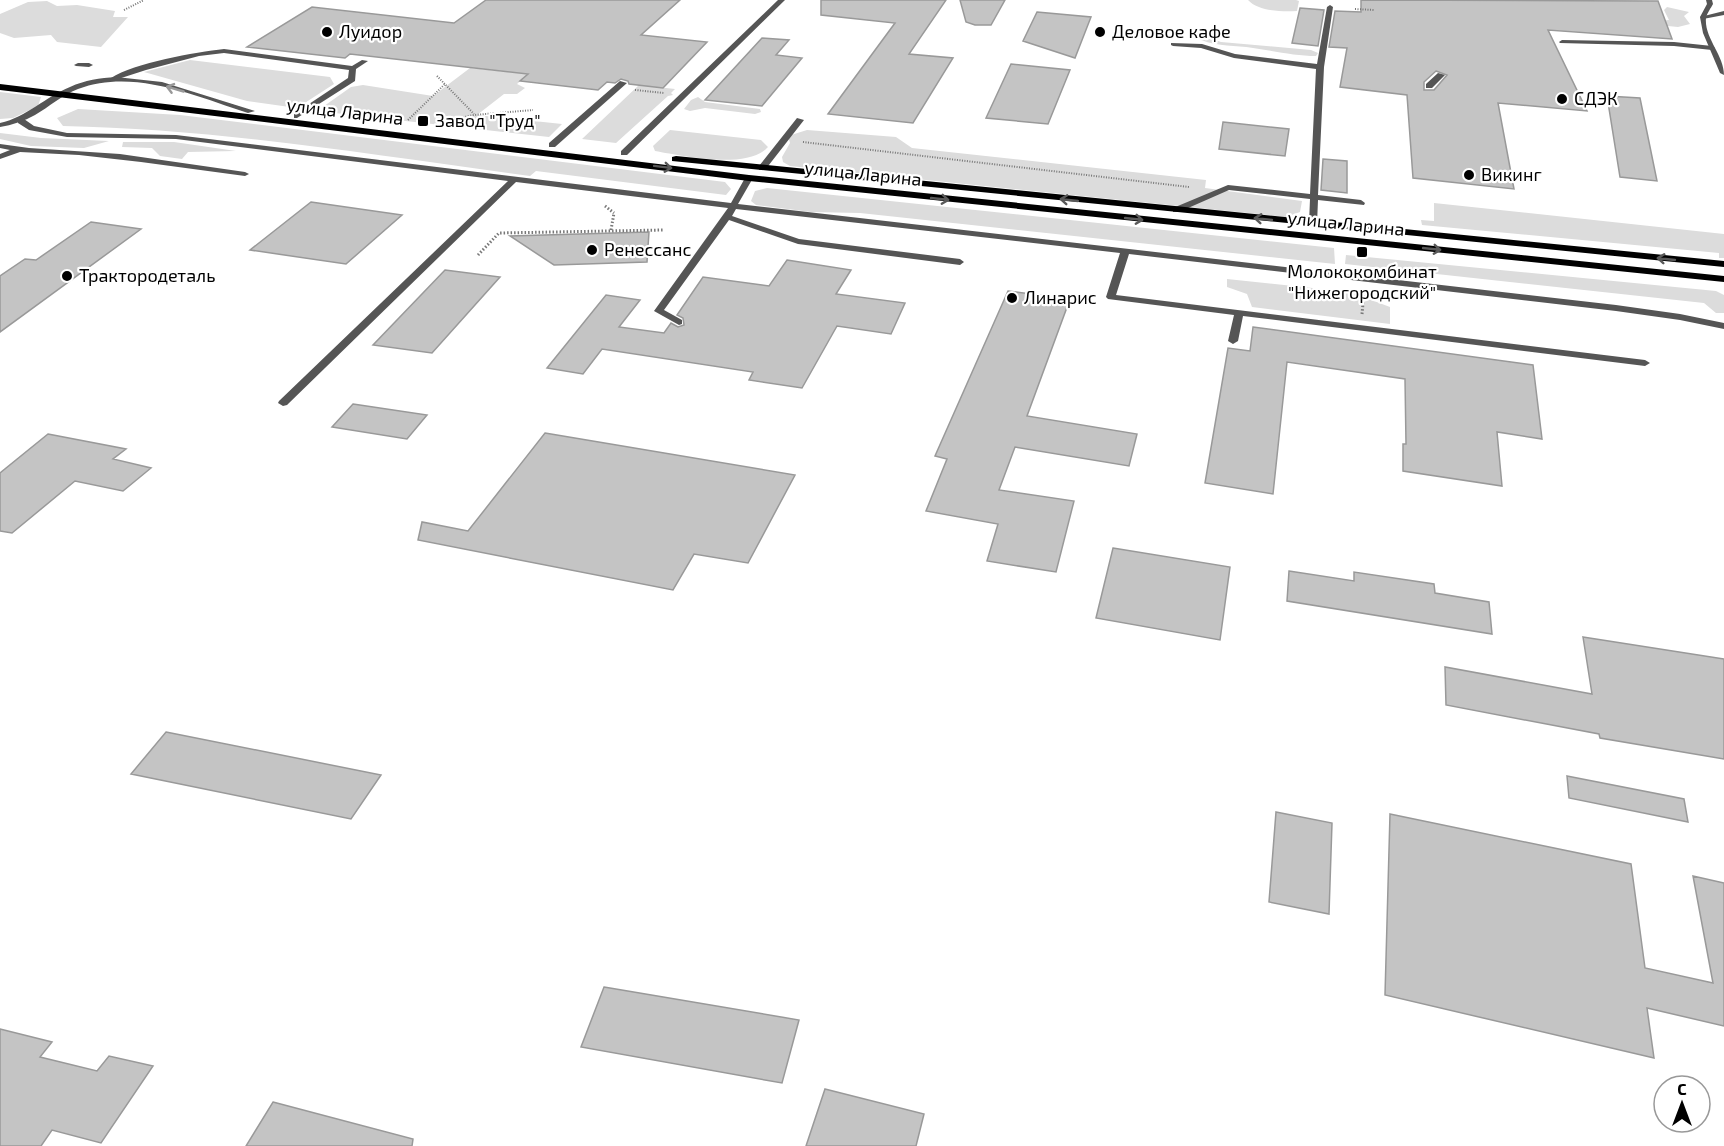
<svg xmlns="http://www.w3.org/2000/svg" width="1724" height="1146" font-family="'Exo 2',sans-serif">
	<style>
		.green { fill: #dcdcdc }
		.building { fill: #c4c4c4; stroke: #999; stroke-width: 1.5; fill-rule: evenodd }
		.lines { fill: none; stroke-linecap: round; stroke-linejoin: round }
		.path-far1 { stroke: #777; stroke-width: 2; stroke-dasharray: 1 1.5; stroke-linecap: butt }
		.path { stroke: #777; stroke-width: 3; stroke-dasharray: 1.5 2; stroke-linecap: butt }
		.lane { fill: #555; fill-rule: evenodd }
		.street { fill: #555; fill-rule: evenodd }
		.primary { fill: #000; fill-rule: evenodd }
		.oneway { stroke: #999 }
		.oneway2 { stroke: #595959 }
		.poi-dot { fill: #000; stroke: #fff; stroke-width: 2 }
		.labels { text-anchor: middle; stroke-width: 4.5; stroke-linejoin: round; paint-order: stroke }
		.far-poi-label { font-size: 18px; fill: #000; stroke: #fff; text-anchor: start }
		.far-street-label { font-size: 18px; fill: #000; stroke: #fff }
	</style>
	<rect width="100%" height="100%" fill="#fff"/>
	<path class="green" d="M1248 0H1296L1299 1 1297 11C1281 12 1258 11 1248 0Z
		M47 1 57 6 77 5 115 11 113 17H128L101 47 57 42 51 35 14 38 0 33V14L28 2Z
		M1667 7 1689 12 1684 16 1690 24 1678 27 1658 25V21L1669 20 1664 10Z
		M1206 34 1214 36 1215 40 1221 42 1311 50 1318 53 1316 56C1296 56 1274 51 1253 48 1235 45 1219 47 1201 40L1199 35Z
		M190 60 330 77 334 84 297 108 247 101 144 72Z
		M470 68 528 74 517 84 525 88 517 94H504L477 115 562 124 549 137 317 111 351 87 363 85 433 96Z
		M639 85 675 89 671 93 673 95 668 96 616 143 582 139Z
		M0 92 41 97 38 106 13 118 0 119Z
		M698 97 705 102 760 109 761 112 755 114 705 108 690 111 684 109 691 100Z
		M78 109 180 115 725 182 731 189 726 195 536 171 530 176C374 155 220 129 63 126L57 118Z
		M670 130 761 140 768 147C748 170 683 156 655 151L653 146Z
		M807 130 896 137 912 148 1206 180 1205 188 1302 201 1300 212 1286 217 790 166 783 162 782 157 790 143 788 136Z
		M0 133 41 138 109 141 84 148 31 146 0 139Z
		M123 142H174L236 151 188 152 182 159 160 156 152 148 122 147Z
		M767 188 1334 248 1335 264 860 213 811 212 756 205 751 201 755 191Z
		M1434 203 1724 234V258H1719V253L1422 225 1421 220 1434 221Z
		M1346 255 1716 291 1724 295V313H1716L1704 303 1345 264Z
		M1227 279 1350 292 1390 307V324L1252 307 1247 294 1227 287Z"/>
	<path class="building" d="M486 0H680L641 35 707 42 663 88 629 84 628 81 621 79 615 83 607 82 598 90 520 81 528 74 350 54 345 58 247 47 312 7 454 23Z
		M821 0H946L909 54 953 58 913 123 828 114 895 23 821 15Z
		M960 0H1005L991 25H975L966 22Z
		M1361 0 1658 1 1672 39 1548 30 1587 111 1498 103 1514 189 1413 178 1407 95 1340 87 1347 48 1329 47 1335 11 1361 12ZM1436 71 1447 75 1434 90H1424V82Z
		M1300 8 1324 10 1318 46 1292 43Z
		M1037 12 1091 17 1075 58 1023 41Z
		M762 38 789 40 776 55 802 58 762 106 705 100Z
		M1011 64 1070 70 1048 124 986 118Z
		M1607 96 1640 98 1657 181 1620 177Z
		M1223 122 1289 129 1285 156 1219 149Z
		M1323 159 1347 161V193L1321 190Z
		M311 202 402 215 346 264 250 250Z
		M91 222 141 229 0 332V276L25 259 36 260Z
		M649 232 647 262 554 265 510 236Z
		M787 260 851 270 836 294 905 303 891 334 837 326 802 388 749 380 753 372 602 349 583 374 547 368 606 295 640 300 619 327 664 333 671 323 678 327 684 325 683 318 677 315 703 277 769 286Z
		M445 270 500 277 432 353 373 345Z
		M1008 291 1070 299 1027 416 1137 434 1129 466 1015 447 999 490 1074 501 1056 572 987 561 998 524 926 511 947 459 935 456Z
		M1253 327 1533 365 1542 439 1497 432 1502 486 1403 471V444H1406L1405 379 1287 362 1273 494 1205 483 1228 348 1250 351Z
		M353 404 427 415 407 439 332 427Z
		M545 433 795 475 748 563 694 554 673 590 418 540 422 522 468 531Z
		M48 434 126 449 113 459 151 468 123 491 75 481 12 533 0 531V473Z
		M1113 548 1230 567 1220 640 1096 618Z
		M1289 571 1354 581V572L1434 584 1435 593 1489 602 1492 634 1287 601Z
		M1583 637 1724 659V759L1600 738 1599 734 1446 705 1445 667 1592 694Z
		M166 732 381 775 351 819 131 774Z
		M1567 776 1684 799 1688 822 1569 798Z
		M1276 812 1332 823 1329 914 1269 902Z
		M1390 814 1631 864 1645 968 1713 983 1693 876 1724 883V1026L1647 1008 1654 1058 1385 995Z
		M604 987 799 1020 782 1083 581 1047Z
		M0 1029 52 1042 40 1057 97 1071 109 1056 153 1066 101 1143 52 1130 41 1146H0Z
		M825 1089 924 1114 916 1146H806Z
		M273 1102 413 1139 412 1146H246Z"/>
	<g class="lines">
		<path class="path-far1" d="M1355 9 1374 10
			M124 10 144 0
			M437 76 474 114
			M635 90 664 93
			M408 120 445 84
			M436 123 474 115 533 110
			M803 142 1189 187"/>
		<path class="path" d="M605 206 614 213
			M611 230 614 213
			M478 255 499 233 663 230
			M1362 314 1364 292"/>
		<path class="lane" d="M778 0H785L627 155H621V151Z
			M1330 5 1333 7 1324 67 1318 195 1361 200 1365 203 1364 205 1318 200 1317 224 1313 227 1309 224 1310 199 1229 190 1179 212H1173V208L1228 185 1310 194 1316 69 1234 58 1201 48 1173 46 1171 45V43L1202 44 1235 54 1317 64 1327 7Z
			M1724 11V15L1703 19 1700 17Z
			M1562 40 1674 42 1712 46 1715 48 1712 50 1674 46 1560 43 1559 42Z
			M224 49 352 66 362 60 368 61 356 69 355 81 297 118H294V114L348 78 349 70 224 53 199 56 146 70 115 80 111 78C134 63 196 52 224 49Z
			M78 63H89L93 65 89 67 76 66 74 65Z
			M1438 73 1445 75 1432 88H1426V84Z
			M620 81 627 83 555 147H549V143Z
			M797 118 804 120 765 170H759V166Z
			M18 119H24L34 126 67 133 176 135 731 203 745 178 749 176 753 178 738 204 1616 305 1680 314 1724 323V329L1680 320 1616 311 1129 254 1116 295 1645 360 1650 363 1645 366 1243 316 1238 341 1233 344 1228 341 1234 315 1108 299 1106 297 1120 253 736 209 732 216 799 239 960 259 964 262 960 265 798 244 729 220 664 310 682 320V324L679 325 654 311 728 208 516 182 287 405 283 406 278 403 279 401 508 181 176 139 67 137 29 130 18 123Z
			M0 144 29 148 120 154 245 172 249 174 245 176 141 162 79 155 20 152 0 159V154L10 150 0 148Z"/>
		<path class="street" d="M1706 0H1712L1713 4C1711 8 1707 13 1706 18 1704 38 1724 55 1724 75L1720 73 1703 33 1700 17 1707 4Z
			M116 77 162 82 255 111 248 113C195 96 134 68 78 89 62 95 49 107 35 115 24 121 12 125 0 127V123C27 117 45 97 70 87 85 80 100 78 116 77Z"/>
		<path class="primary" d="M0 84 749 175 1724 276V282L749 181 0 90Z
			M676 156 1724 261V267L672 161V157Z"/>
	</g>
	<defs><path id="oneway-shaft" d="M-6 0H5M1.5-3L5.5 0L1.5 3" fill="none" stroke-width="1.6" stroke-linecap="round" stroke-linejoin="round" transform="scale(1.5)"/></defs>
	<use class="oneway" href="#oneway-shaft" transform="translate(175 89) rotate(-164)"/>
	<g class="oneway2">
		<use href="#oneway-shaft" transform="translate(663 167) rotate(7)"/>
		<use href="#oneway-shaft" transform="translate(940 199) rotate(6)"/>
		<use href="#oneway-shaft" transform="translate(1069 200) rotate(-174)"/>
		<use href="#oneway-shaft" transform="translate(1134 219) rotate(6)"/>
		<use href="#oneway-shaft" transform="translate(1263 219) rotate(-174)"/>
		<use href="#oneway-shaft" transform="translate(1432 249) rotate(6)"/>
		<use href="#oneway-shaft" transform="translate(1666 259) rotate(-174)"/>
	</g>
	<g class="poi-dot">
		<circle cx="327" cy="32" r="6"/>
		<circle cx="1100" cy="32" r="6"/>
		<circle cx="1562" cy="99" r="6"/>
		<rect x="417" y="115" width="12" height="12" rx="3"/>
		<circle cx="1469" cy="175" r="6"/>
		<circle cx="592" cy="250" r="6"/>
		<rect x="1356" y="246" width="12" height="12" rx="3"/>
		<circle cx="67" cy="276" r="6"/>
		<circle cx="1012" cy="298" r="6"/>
	</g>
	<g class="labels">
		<g class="far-poi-label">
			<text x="339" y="38">Луидор</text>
			<text x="1112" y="38">Деловое кафе</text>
			<text x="1574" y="105">СДЭК</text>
			<text x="435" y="127">Завод "Труд"</text>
			<text x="1481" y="181">Викинг</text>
			<text x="604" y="256">Ренессанс</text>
			<text x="1362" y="278" text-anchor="middle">Молококомбинат<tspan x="1362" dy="21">"Нижегородский"</tspan></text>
			<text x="79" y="282">Трактородеталь</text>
			<text x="1024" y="304">Линарис</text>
		</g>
		<g class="far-street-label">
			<text transform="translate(345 112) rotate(7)" y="6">улица Ларина</text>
			<text transform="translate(863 174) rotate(6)" y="6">улица Ларина</text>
			<text transform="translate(1346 224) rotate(6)" y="6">улица Ларина</text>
		</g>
	</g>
	<g transform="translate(1682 1104)"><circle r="28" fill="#ffffff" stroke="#999999" stroke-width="1.5"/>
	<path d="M0-4.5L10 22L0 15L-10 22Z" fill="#000000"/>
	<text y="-9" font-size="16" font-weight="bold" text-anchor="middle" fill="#000000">С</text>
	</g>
</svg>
